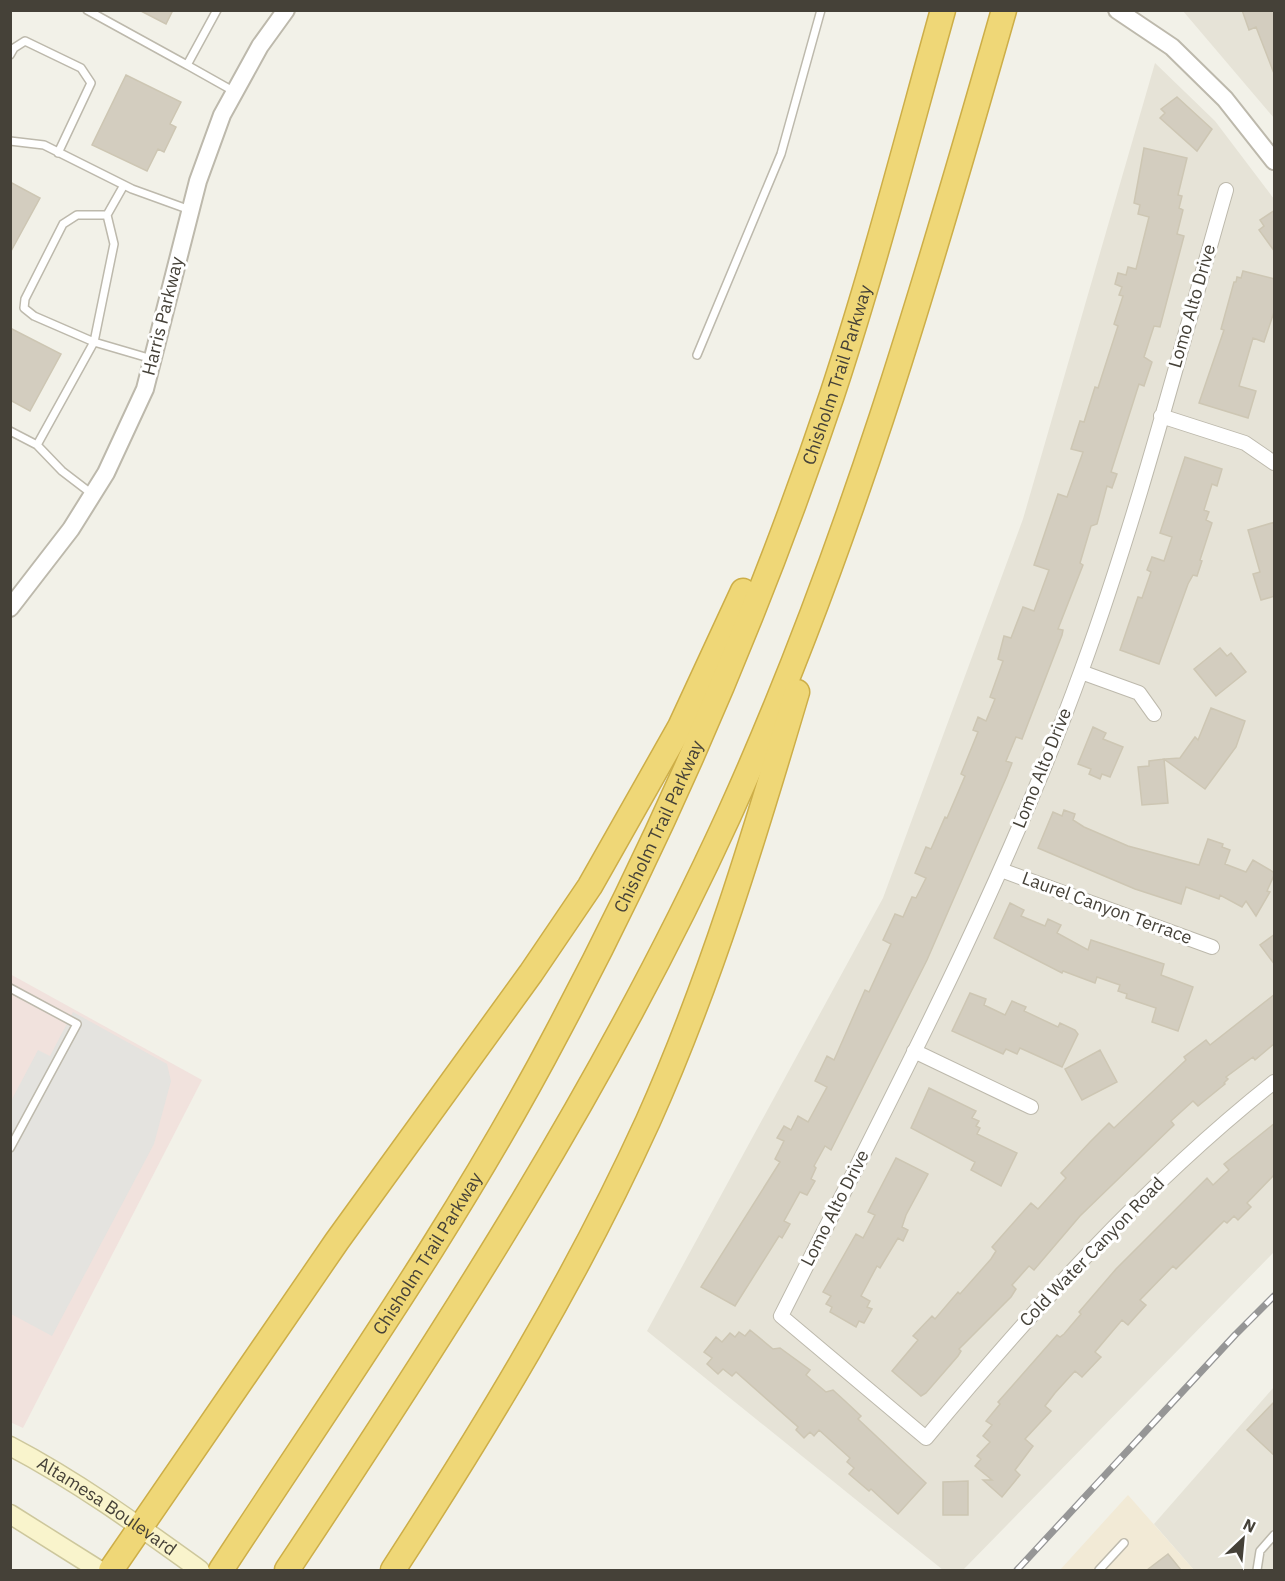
<svg xmlns="http://www.w3.org/2000/svg" width="1285" height="1581" font-family="'IBM Plex Sans',sans-serif">
	<style>
		.residential { fill: #e6e3d7 }
		.commercial { fill: #f2ead6 }
		.medical { fill: #f1e2dd }
		.parking { fill: #e4e3df }
		.building { fill: #d3cdbf; stroke: #cdc6b3; stroke-width: 1.5 }
		.lines { fill: none; stroke-linecap: round; stroke-linejoin: round }
		.service-casing { stroke: #bdb9ac; stroke-width: 10 }
		.minor-casing { stroke: #bdb9ac; stroke-width: 16 }
		.tertiary-casing { stroke: #bdb9ac; stroke-width: 20 }
		.secondary-casing { stroke: #cdc79c; stroke-width: 21 }
		.motorway-casing { stroke: #cdae48; stroke-width: 27 }
		.service { stroke: #fff; stroke-width: 7 }
		.minor { stroke: #fff; stroke-width: 14 }
		.tertiary { stroke: #fff; stroke-width: 16 }
		.secondary { stroke: #f9f4cc; stroke-width: 18 }
		.motorway { stroke: #efd777; stroke-width: 24 }
		.rail-casing { stroke: #969696; stroke-width: 7 }
		.rail { stroke: #fff; stroke-width: 4.5; stroke-dasharray: 14; stroke-linecap: butt }
		.labels { text-anchor: middle; stroke-width: 6; stroke-linejoin: round; paint-order: stroke }
		.street-label { font-size: 18px; fill: #454138; stroke: #fff }
	</style>
	<rect width="100%" height="100%" fill="#f2f1e8"/>
	<path class="residential" d="M1183 11H1274V118Z
		M1155 63 1215 121 1274 199V1252L963 1570H943L647 1331 883 898 1023 519Z
		M1274 1387V1570H1194L1154 1524Z"/>
	<path class="commercial" d="M1128 1495 1194 1570H1060Z"/>
	<path class="medical" d="M10 974 202 1080 23 1428 10 1422Z"/>
	<path class="parking" d="M73 1012 167 1064 171 1081 154 1144 52 1336 11 1314V1101L38 1050 50 1056Z"/>
	<path class="building" d="M139 10H173L166 24Z
		M1242 10H1275V76L1256 27 1249 30Z
		M126 75 181 102 170 124 176 127 164 152 158 149 147 171 92 145Z
		M1177 97 1212 129 1197 151 1160 118 1165 113 1161 109Z
		M1144 148 1187 158 1178 195 1182 196 1179 208 1183 210 1177 234 1184 236 1160 327 1154 326 1144 357 1152 362 1144 386 1139 384 1111 472 1117 474 1112 488 1107 486 1097 524 1091 526 1080 563 1083 565 1058 629 1063 630 1062 635 1022 739 1016 737 1006 761 1012 763 1007 776 927 960 831 1150 825 1146 814 1166 816 1168 811 1179 815 1181 807 1195 800 1192 784 1221 790 1224 782 1238 779 1236 735 1306 701 1287 780 1162 775 1159 784 1141 777 1138 784 1126 791 1130 798 1116 808 1122 827 1087 815 1081 827 1056 834 1060 865 990 869 992 891 944 883 940 895 914 903 917 912 897 916 898 926 878 915 873 926 847 931 849 945 817 947 818 965 776 961 774 978 732 973 730 978 717 986 721 995 699 990 697 1003 661 998 659 1004 636 1011 638 1023 607 1034 611 1049 570 1034 565 1058 494 1067 497 1083 452 1071 449 1080 421 1084 422 1095 387 1098 388 1118 326 1114 324 1123 296 1119 295 1122 287 1115 284 1118 273 1126 275 1128 267 1136 269 1149 217 1138 214 1140 205 1134 203Z
		M10 182 40 198 10 253Z
		M1275 210V252L1259 230 1264 226 1260 220Z
		M1243 271 1275 279V309L1264 342 1253 338 1239 386 1256 391 1248 418 1199 403 1224 330 1221 329 1234 282H1236L1237 277 1241 278Z
		M10 328 61 354 30 411 10 400Z
		M1185 457 1222 469 1217 486 1212 484 1204 510 1209 512 1206 520 1212 523 1200 560 1202 561 1197 576 1193 575 1188 584 1159 664 1120 650 1138 597 1142 598 1151 572 1147 570 1152 557 1164 561 1172 537 1160 533Z
		M1275 522V596L1261 600 1253 574 1260 572 1248 530Z
		M1220 648 1227 656 1231 653 1246 672 1216 696 1194 669Z
		M1211 708 1245 721 1236 747 1205 789 1164 759 1180 758 1195 737 1198 740Z
		M1093 727 1106 733 1103 739 1123 747 1110 777 1102 774 1100 779 1089 774 1091 769 1078 764Z
		M1164 759 1168 803 1142 805 1138 767 1149 766V761Z
		M1064 810 1075 814 1073 820 1084 827 1128 846 1199 865 1208 839 1223 844 1222 847 1230 850 1225 864 1246 872 1253 860 1275 873 1267 891 1270 892 1256 916 1246 901 1242 907 1220 895 1219 899 1186 887 1181 904 1135 889 1038 848 1053 812 1062 816Z
		M1010 903 1024 910 1021 916 1045 926 1048 919 1061 925 1057 933 1088 950 1091 940 1164 964 1161 975 1193 987 1178 1031 1152 1022 1156 1008 1126 998 1127 994 1118 991 1120 985 1097 977 1095 983 1063 971 1062 973 994 938Z
		M1275 934V965L1260 945Z
		M970 993 986 999 984 1005 1005 1015 1012 1001 1026 1007 1024 1011 1058 1027 1060 1023 1075 1030 1078 1034 1062 1067 1020 1048 1017 1054 1006 1049 1003 1054 952 1031Z
		M1275 994V1043L1255 1060 1253 1057 1226 1077 1228 1079 1224 1083 1225 1084 1198 1106 1193 1101 1171 1121 1174 1125 1080 1216 1034 1270 1029 1266 1012 1285 1016 1289 1011 1297 959 1349 961 1351 958 1356 926 1393 921 1396 892 1371 918 1340 913 1336 932 1316 935 1319 958 1292 960 1294 991 1259 996 1251 992 1247 1031 1203 1038 1209 1066 1178 1061 1173 1090 1142 1109 1123 1114 1128 1186 1060 1184 1057 1206 1040 1210 1045Z
		M1100 1050 1117 1082 1082 1100 1065 1069Z
		M929 1088 976 1111 972 1118 979 1121 976 1126 980 1128 977 1134 1017 1153 1001 1186 971 1170 975 1162 911 1128Z
		M1275 1123V1174L1247 1203 1251 1207 1238 1220 1234 1216 1227 1223 1224 1221 1176 1269 1173 1266 1140 1300 1146 1305 1128 1325 1122 1320 1095 1352 1101 1357 1082 1377 1075 1371 1055 1393 1045 1406 1051 1411 1025 1439 1033 1446 1015 1470 1020 1475 1002 1497 983 1480H992L975 1466 981 1459 977 1456 990 1442 983 1436 992 1425 986 1421 1000 1404 998 1402 1057 1335 1060 1337 1064 1334 1081 1314 1079 1312 1116 1269 1207 1178 1213 1185 1229 1170 1224 1164Z
		M896 1158 928 1174 906 1215 902 1227 908 1230 903 1241 898 1238 880 1268 877 1266 861 1296 870 1301 867 1307 872 1309 864 1323 859 1321 856 1327 830 1312 832 1307 826 1304 831 1296 823 1292 856 1234 863 1238 875 1215 868 1212Z
		M750 1330 773 1349 780 1348 810 1370 806 1375 826 1392 833 1390 845 1401 861 1416 858 1419 926 1483 898 1514 871 1489 869 1491 849 1474 854 1468 847 1462 850 1458 819 1430 814 1436 810 1432 804 1438 796 1430 798 1427 736 1372 732 1376 723 1369 718 1374 707 1364 712 1358 704 1352 716 1337 722 1342 730 1333 735 1337 739 1332 745 1336Z
		M1275 1401V1456L1247 1430Z
		M968 1481V1515H943V1482Z
		M1168 1554 1181 1570H1147Z"/>
	<g class="lines">
		<defs>
			<path id="service" d="M87 10 187 65
				M217 10 187 65 235 92
				M10 55 14 48 25 41 81 68 91 83 58 153
				M10 141 44 145 132 189 190 210
				M107 215H77L63 224 25 299 24 308 34 316 94 342 114 244 107 215 124 185
				M697 355 781 154 821 10
				M10 431 37 445 62 471 92 494
				M37 445 94 342 152 359
				M10 988 77 1024 10 1148
				M1099 1570 1124 1543
				M1257 1570 1260 1551 1274 1535"/>
			<path id="minor" d="M1226 190C1180 350 1139 512 1082 669 1001 893 888 1104 781 1316L926 1438C1033 1310 1143 1186 1274 1082
				M1161 416 1245 443 1274 463
				M1081 672 1139 693 1154 714
				M1001 870 1212 947
				M914 1051 1031 1107"/>
			<path id="tertiary" d="M1117 10 1172 47 1225 99 1274 161
				M10 608 71 529 106 473 145 389 198 181 222 115 260 46 286 10"/>
			<g id="secondary">
				<path id="s1" d="M10 1446C77 1481 139 1526 200 1570"/>
				<path d="M10 1514 99 1570"/>
			</g>
			<g id="motorway">
				<path d="M111 1570 337 1241 531 973 590 886 680 727 743 591"/>
				<path id="s2" d="M221 1570C336 1394 459 1220 557 1033 666 828 758 615 832 395 874 268 907 139 943 10"/>
				<path d="M287 1570C449 1326 607 1082 729 815 847 555 926 284 1004 10"/>
				<path d="M393 1570C487 1425 576 1279 648 1121 710 983 754 837 797 692"/>
			</g>
		</defs>
		<use href="#service" class="service-casing"/>
		<use href="#minor" class="minor-casing"/>
		<use href="#tertiary" class="tertiary-casing"/>
		<use href="#secondary" class="secondary-casing"/>
		<use href="#motorway" class="motorway-casing"/>
		<use href="#service" class="service"/>
		<use href="#minor" class="minor"/>
		<use href="#tertiary" class="tertiary"/>
		<use href="#secondary" class="secondary"/>
		<use href="#motorway" class="motorway"/>
		<defs>
			<path id="rail" d="M1017 1570 1235 1335 1274 1296"/>
		</defs>
		<use href="#rail" class="rail-casing"/>
		<use href="#rail" class="rail"/>
	</g>
	<g class="labels">
		<g class="street-label">
			<text transform="translate(1192 306) rotate(-74)" y="6">Lomo Alto Drive</text>
			<text transform="translate(163 316) rotate(-76)" y="6">Harris Parkway</text>
			<text dy="6" stroke="none"><textPath href="#s2" startOffset="1350">Chisholm Trail Parkway</textPath></text>
			<text transform="translate(1042 768) rotate(-68)" y="6">Lomo Alto Drive</text>
			<text dy="6" stroke="none"><textPath href="#s2" startOffset="864">Chisholm Trail Parkway</textPath></text>
			<text transform="translate(1107 908) rotate(20)" y="6">Laurel Canyon Terrace</text>
			<text transform="translate(835 1208) rotate(-63)" y="6">Lomo Alto Drive</text>
			<text transform="translate(1092 1252) rotate(-46)" y="6">Cold Water Canyon Road</text>
			<text dy="6" stroke="none"><textPath href="#s2" startOffset="378">Chisholm Trail Parkway</textPath></text>
			<text dy="6" stroke="none"><textPath href="#s1" startOffset="114">Altamesa Boulevard</textPath></text>
		</g>
	</g>
	<rect width="1285" height="1581" fill="none" stroke="#454138" stroke-width="24"/>
	<g transform="translate(1243 1539) rotate(26)" stroke="#ffffff" stroke-width="4.5" paint-order="stroke">
	<path d="M0-4.5L10 22L0 15L-10 22Z" fill="#454138"/>
	<text y="-9" font-size="16" font-weight="bold" text-anchor="middle" fill="#454138">N</text>
	</g>
</svg>
